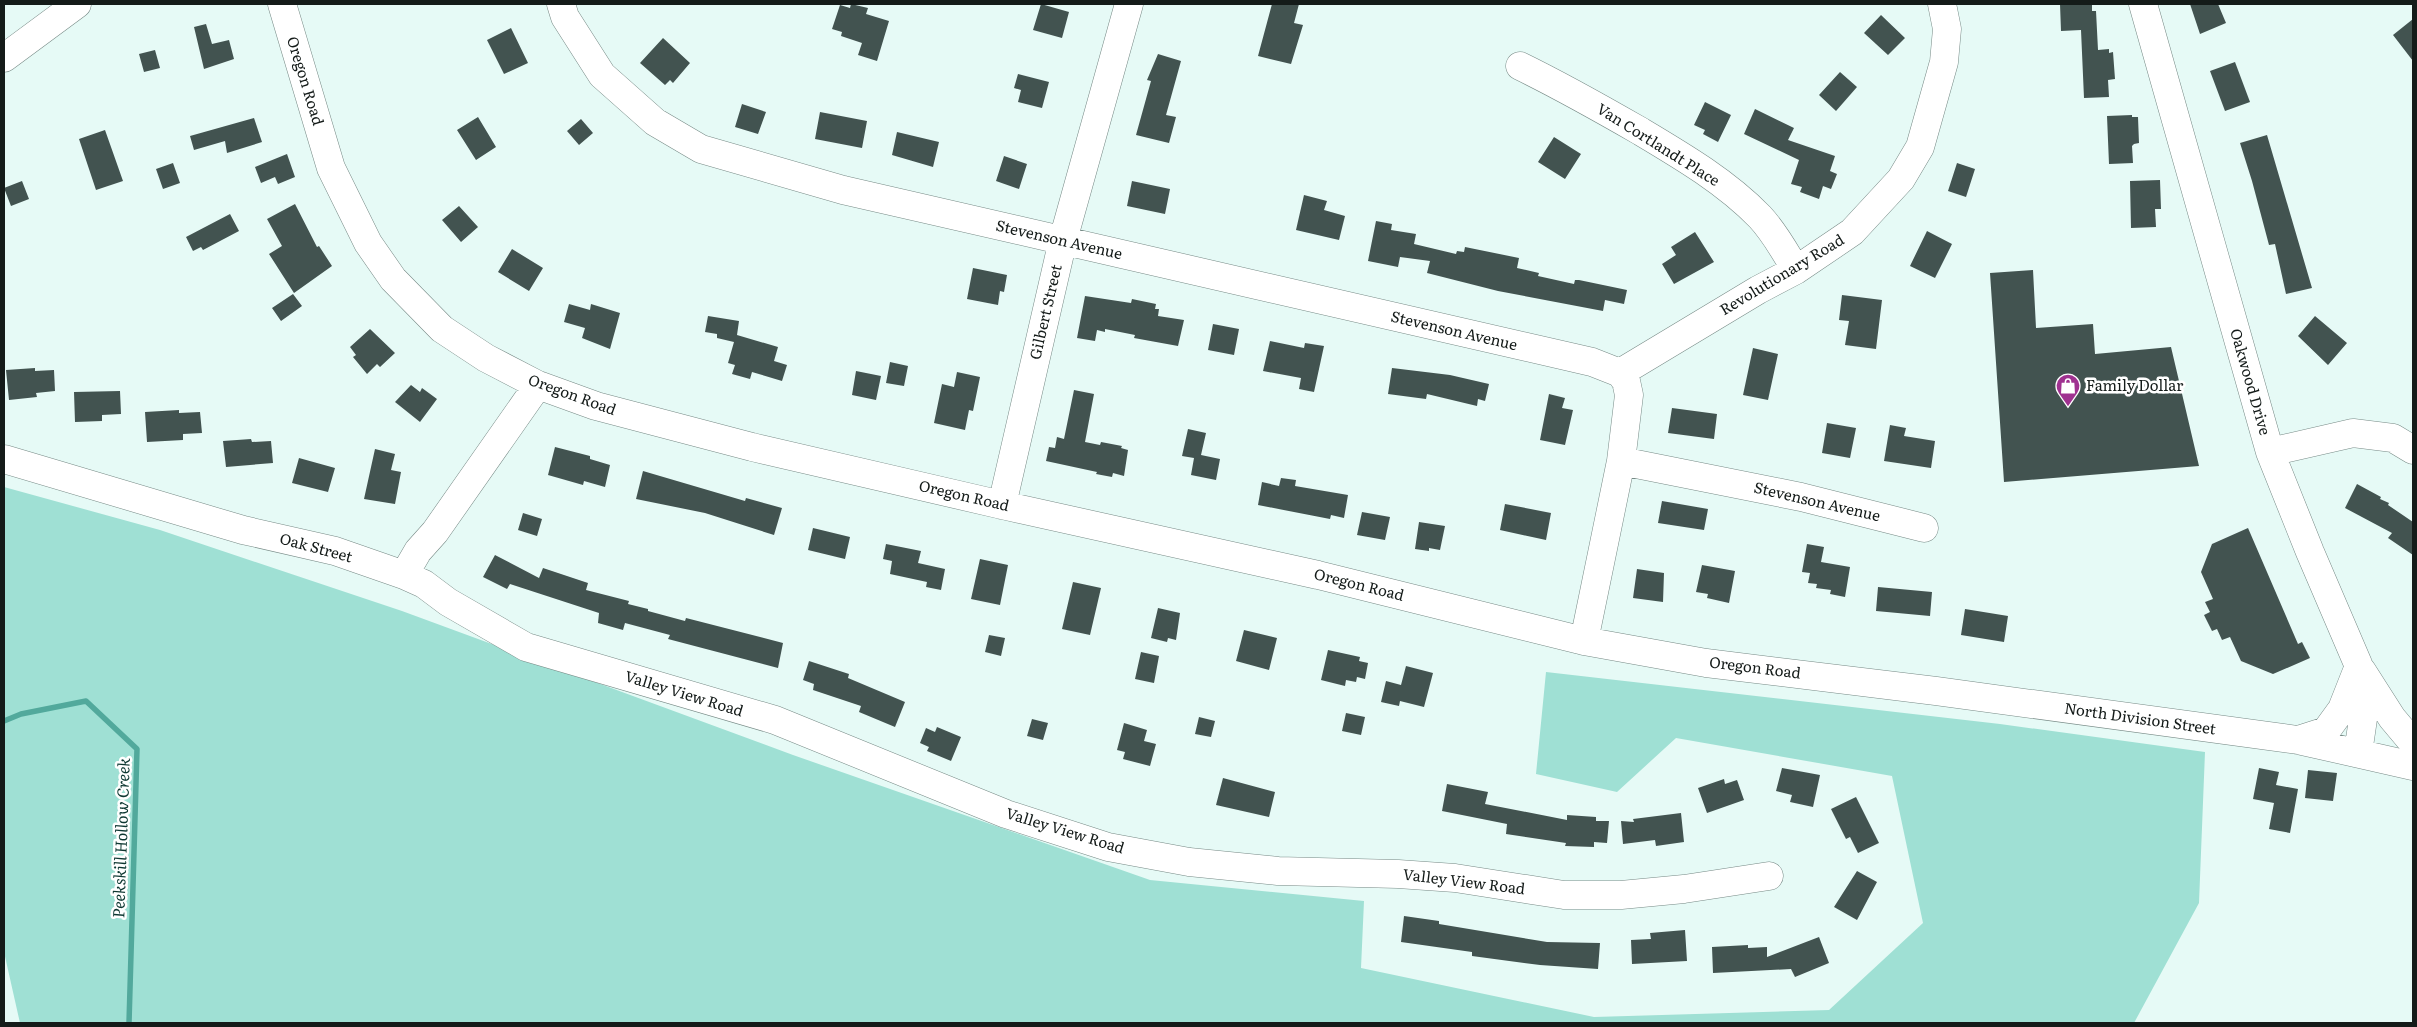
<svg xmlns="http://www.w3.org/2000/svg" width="2417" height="1027" font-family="Literata,serif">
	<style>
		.green { fill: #9fe0d4 }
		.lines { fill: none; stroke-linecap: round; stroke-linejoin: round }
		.stream { stroke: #52a99c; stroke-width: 5.5 }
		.building { fill: #425350 }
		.minor-casing { stroke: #778a86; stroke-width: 29 }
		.minor { stroke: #fff; stroke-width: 28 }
		.labels { text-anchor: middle; stroke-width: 5; stroke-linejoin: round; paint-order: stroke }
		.street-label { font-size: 15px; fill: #141b19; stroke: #fff }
		.poi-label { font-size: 15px; fill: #141b19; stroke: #fff; text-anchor: start }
		.water-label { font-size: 16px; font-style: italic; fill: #0d3731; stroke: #fff }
	</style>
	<rect width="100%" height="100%" fill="#e6faf6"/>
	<path class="green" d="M4 487 160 530 402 611 793 755 1150 880 1364 901 1361 968 1594 1017 1829 1010 1923 923 1892 776 1676 738 1617 792 1536 774 1546 672 2000 724 2205 752 2199 903 2134 1023H20L4 952Z"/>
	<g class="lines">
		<path class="stream" d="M4 721 21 714 86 701 137 749 129 1023"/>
	</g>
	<path class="building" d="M851 4 868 8 866 14 889 21 877 61 858 55 862 43 841 36 842 32 832 29 840 5 850 8Z
		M1041 4 1069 12 1062 38 1033 30Z
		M1272 4H1299L1294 23 1303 25 1291 64 1258 56Z
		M2060 4H2092V11H2096L2098 50 2109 49V53L2113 52 2115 79 2108 80 2109 97 2084 98 2081 30 2061 31Z
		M2190 4H2218L2226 23 2200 34Z
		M1881 15 1905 38 1888 55 1864 33Z
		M2413 19V61L2393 35Z
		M206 24 212 44 229 40 234 59 204 69 194 27Z
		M511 28 528 63 504 74 487 40Z
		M663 38 690 63 673 83 670 80 665 85 640 63Z
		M155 50 160 68 144 72 139 54Z
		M1158 54 1181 61 1166 115 1176 117 1169 143 1136 135 1151 81 1147 80Z
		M2235 62 2250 102 2225 111 2210 71Z
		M1840 72 1857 87 1836 111 1819 95Z
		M1018 74 1049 82 1042 108 1018 102 1021 90 1014 88Z
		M1705 102 1731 115 1718 142 1703 134 1705 130 1694 125Z
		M742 104 766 112 758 134 735 127Z
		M1755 109 1794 128 1788 140 1835 156 1830 171 1837 174 1831 189 1823 186 1819 199 1800 192 1802 187 1791 184 1799 160 1744 134Z
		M820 112 867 121 862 148 815 139Z
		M2132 115V117H2138L2139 143 2134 144 2132 146 2133 163 2109 164 2107 116Z
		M478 117 496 147 476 160 457 130Z
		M254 118 262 142 227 153 225 141 194 150 190 136Z
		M581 119 593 133 579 145 567 131Z
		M105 130 123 181 96 190 79 139Z
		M897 132 939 142 933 167 892 155Z
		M2267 135 2312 288 2286 294 2275 244 2269 245 2252 181 2240 143Z
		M1554 137 1581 154 1565 179 1538 162Z
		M287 154 295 177 278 184 275 177 261 183 255 167Z
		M1004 156 1027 164 1019 189 996 181Z
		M173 163 180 183 163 189 156 169Z
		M1957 163 1975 169 1966 197 1948 191Z
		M2160 180 2161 209H2155L2156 227 2131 228 2130 181Z
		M22 181 29 199 11 206 4 188Z
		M1132 181 1170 189 1165 214 1127 206Z
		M1304 195 1327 201 1324 210 1345 216 1339 240 1296 230Z
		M295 204 317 247 319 246 332 266 294 293 269 254 282 246 267 219Z
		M459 206 478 227 461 242 442 220Z
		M230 214 239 231 203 250 201 247 193 251 186 237Z
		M1376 221 1392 224 1391 230 1416 234 1414 244 1456 254 1457 251 1464 252 1465 247 1519 258 1517 268 1539 273 1538 276 1574 284 1575 280H1579L1627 290 1624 304 1605 300 1603 311 1498 291 1427 273 1430 261 1400 257 1398 267 1368 261Z
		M1927 231 1952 244 1935 278 1910 266Z
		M1695 232 1714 262 1674 284 1662 264 1676 255 1671 247Z
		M512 249 543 268 529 291 498 272Z
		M973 268 1007 275 1004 292 1000 291 998 305 967 299Z
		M2033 270 2036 328 2093 324 2095 354 2171 347 2199 466 2004 482 1990 273Z
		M293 294 302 306 281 321 272 308Z
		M1842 295 1882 300 1876 349 1845 345 1849 321 1839 320Z
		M1085 296 1131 303 1132 299 1156 304 1155 309H1159L1158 316 1184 320 1178 346 1134 338 1135 335 1105 329V332L1097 330 1095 341 1077 338Z
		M569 304 590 310 591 304 620 313 610 349 582 338 585 328 564 322Z
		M708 316 739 321 737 335 778 347 774 361 787 365 782 381 752 372 750 379 732 374 735 365 728 363 734 342 717 338V334L705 332Z
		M2315 316 2347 343 2328 365 2298 336Z
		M1213 324 1239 329 1234 355 1208 350Z
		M370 329 395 353 380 367 377 364 367 374 353 357 356 355 350 347Z
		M1270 341 1304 348 1305 343 1324 346 1314 392 1299 389 1301 378 1263 371Z
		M1753 348 1778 354 1768 400 1743 395Z
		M890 362 908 366 904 386 886 383Z
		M35 368V371L54 370 55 391 36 393 37 397 9 400 6 370Z
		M1392 368 1450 375 1489 384 1485 401 1478 399 1477 406 1427 394 1426 399 1388 394Z
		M856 371 881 376 876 400 852 395Z
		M957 372 980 377 973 411 969 410 965 430 934 423 942 384 954 387Z
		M411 385 420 392 422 388 437 399 420 422 395 402Z
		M1074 390 1094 394 1085 442 1100 445 1101 442 1122 446 1121 448 1128 450 1124 476 1113 473 1112 477 1096 474 1097 472 1046 461 1049 447 1055 448 1057 437 1064 439Z
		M120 391 121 414 102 415V421L75 422 74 392Z
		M1549 394 1565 398 1562 408 1573 410 1565 445 1540 440Z
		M1672 408 1717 414 1714 439 1668 433Z
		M179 410V413L200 412 202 433 183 434V440L147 442 145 412Z
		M1827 423 1856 428 1850 458 1822 453Z
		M1890 425 1906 428 1904 436 1935 441 1931 468 1884 461Z
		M1188 429 1206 433 1201 455 1220 459 1216 480 1191 475 1194 458 1182 456Z
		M251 439 252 442 271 441 273 463 226 467 223 441Z
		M555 447 590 456V459L610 465 605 487 584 481 583 485 548 475Z
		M375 449 395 454 391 470 401 472 395 504 364 499Z
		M299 458 335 468 328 492 292 483Z
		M643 471 745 501 746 498 782 508 774 535 705 513 636 499Z
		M1281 478 1296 480 1295 486 1348 495 1344 518 1331 515 1330 519 1258 505 1262 482 1279 486Z
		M2357 484 2381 497 2380 499 2389 503 2388 505 2413 522V555L2388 538 2392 533 2345 508Z
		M1662 501 1708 509 1704 530 1658 523Z
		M1505 504 1551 513 1546 540 1500 530Z
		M1362 512 1390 517 1385 540 1357 535Z
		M523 513 542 519 537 536 518 530Z
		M1419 522 1445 526 1440 550 1429 548V551L1415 549Z
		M813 528 850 537 845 559 808 550Z
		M2248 528 2298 644 2302 642 2310 658 2273 674 2241 661 2230 637 2222 640 2217 629 2212 631 2204 615 2210 612 2205 602 2213 599 2201 572 2212 544Z
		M886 544 921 551 918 563 945 569 941 590 926 587 927 582 890 574 892 561 883 559Z
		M1807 544 1824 547 1821 562 1850 567 1845 597 1830 594 1831 590 1816 588 1817 584 1808 583 1810 573 1802 572Z
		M495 555 539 578 543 568 588 583 586 590 629 601 628 604 648 609V611L685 621 686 618 783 643 778 668 668 639 670 635 625 623 623 630 598 623 599 613 510 584 507 589 483 577Z
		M980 559 1008 565 1000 605 971 599Z
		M1702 565 1735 571 1729 603 1707 598 1708 594 1696 592Z
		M1637 569 1664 573 1663 602 1633 598Z
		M1073 582 1101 588 1090 635 1062 629Z
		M1878 587 1932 592 1930 616 1876 611Z
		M1158 608 1180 613 1176 640 1168 638 1167 642 1151 638Z
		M1965 609 2008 616 2004 642 1961 635Z
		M1244 630 1277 638 1269 670 1236 661Z
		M989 635 1005 638 1001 656 985 652Z
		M1328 650 1360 657 1359 661 1368 663 1365 679 1357 677 1356 682 1346 680 1345 686 1321 680Z
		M1141 652 1159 656 1154 683 1135 679Z
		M809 661 849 674 848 678 905 702 895 727 859 712 861 706 813 690 814 684 803 680Z
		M1406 666 1433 673 1424 707 1400 701 1399 706 1381 702 1386 681 1401 685Z
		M1346 713 1365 717 1361 735 1342 731Z
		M1199 717 1215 721 1211 737 1195 734Z
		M1032 719 1048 723 1043 740 1027 736Z
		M1124 723 1147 730 1144 741 1156 744 1150 766 1123 759 1125 752 1117 750Z
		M937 727 961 737 951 761 927 751 929 747 920 743 926 728 935 732Z
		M1782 768 1820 775 1813 807 1790 802 1792 795 1776 791Z
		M2259 768 2279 772 2276 785 2298 789 2290 833 2269 829 2274 803 2253 799Z
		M2308 770 2337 773 2333 801 2305 798Z
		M1223 778 1275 792 1269 817 1216 805Z
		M1724 779 1725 784 1737 780 1744 800 1707 813 1698 788Z
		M1447 784 1488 792 1485 804 1567 820V815L1596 817V821H1609L1607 843 1594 842V847L1565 846 1566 843 1506 834 1507 824 1442 811Z
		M1856 797 1879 843 1858 853 1850 837 1846 839 1831 809Z
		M1681 813 1684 842 1656 846 1655 840 1623 844 1621 821 1634 822 1633 819Z
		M1857 871 1877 882 1857 920 1834 907Z
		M1404 916 1439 921V924L1547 942 1600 943 1598 969 1540 965 1472 956V952L1401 942Z
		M1685 930 1687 961 1632 964 1631 940 1651 939 1650 933Z
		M1819 937 1829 963 1795 977 1791 969 1713 973 1712 947 1748 945V948L1767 947V957Z"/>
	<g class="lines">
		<defs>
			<path id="minor" d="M282 4 331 168 368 243 393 279 442 329 486 358 538 385 596 406 752 447 1002 505 1318 575 1584 641 1706 663 1936 691 2298 740 2413 766
				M561 4 565 17 602 75 655 122 701 149 843 190 1592 362 1620 373 1626 381 1629 395 1621 461 1584 641
				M2143 4 2270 452 2310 552 2358 664 2364 712 2358 753
				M4 58 77 4
				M1520 66C1561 86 1600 108 1640 131 1682 156 1726 182 1760 217 1775 233 1785 252 1796 270
				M1620 373 1758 290 1796 270 1852 232 1901 179 1920 147 1944 62 1947 29 1942 4
				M2270 452 2353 433 2393 438 2413 450
				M4 459 243 530 335 551 404 575 418 551 435 532 538 385
				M1621 461 1801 497 1924 528
				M1002 505 1063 240 1129 4
				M404 575 424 584 448 602 526 647 775 720 1006 814 1108 847 1189 862 1278 871 1398 874 1455 878 1564 895H1621L1684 889 1769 876
				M2362 671 2392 718 2413 743
				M2298 740 2326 731 2342 709 2357 671"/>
		</defs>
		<use href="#minor" class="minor-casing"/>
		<use href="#minor" class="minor"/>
	</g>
	<defs>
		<symbol id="shop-pin" viewBox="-11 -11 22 30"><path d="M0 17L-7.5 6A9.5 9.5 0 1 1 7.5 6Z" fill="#9f3190" stroke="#fff"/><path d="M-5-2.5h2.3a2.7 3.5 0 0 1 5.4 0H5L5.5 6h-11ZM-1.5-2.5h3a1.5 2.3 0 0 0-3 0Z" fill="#fff"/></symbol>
	</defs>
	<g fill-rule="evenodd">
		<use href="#shop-pin" x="2054" y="372" width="28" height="38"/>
	</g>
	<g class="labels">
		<g class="street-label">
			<text transform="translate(305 81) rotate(73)" y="5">Oregon Road</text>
			<text transform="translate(1658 145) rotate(32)" y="5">Van Cortlandt Place</text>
			<text transform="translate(1059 240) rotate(13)" y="5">Stevenson Avenue</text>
			<text transform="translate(1782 275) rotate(-31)" y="5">Revolutionary Road</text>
			<text transform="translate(1046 312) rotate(-77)" y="5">Gilbert Street</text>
			<text transform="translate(1454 331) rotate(13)" y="5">Stevenson Avenue</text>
			<text transform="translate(2250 382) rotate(74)" y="5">Oakwood Drive</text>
			<text transform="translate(572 395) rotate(20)" y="5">Oregon Road</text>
			<text transform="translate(964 496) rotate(13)" y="5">Oregon Road</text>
			<text transform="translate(1817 502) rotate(13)" y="5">Stevenson Avenue</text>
			<text transform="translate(316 548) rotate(15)" y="5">Oak Street</text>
			<text transform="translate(1359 585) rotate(14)" y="5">Oregon Road</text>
			<text transform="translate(1755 668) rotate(7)" y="5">Oregon Road</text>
			<text transform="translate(684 694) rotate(17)" y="5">Valley View Road</text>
			<text transform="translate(2140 719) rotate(8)" y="5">North Division Street</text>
			<text transform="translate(1065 831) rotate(17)" y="5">Valley View Road</text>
			<text transform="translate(1464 882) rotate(7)" y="5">Valley View Road</text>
		</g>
		<g class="poi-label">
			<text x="2086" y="391">Family Dollar</text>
		</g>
		<g class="water-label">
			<text transform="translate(121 838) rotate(-88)" y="6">Peekskill Hollow Creek</text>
		</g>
	</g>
	<rect width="2417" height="1027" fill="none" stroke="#141b19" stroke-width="10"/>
</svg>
